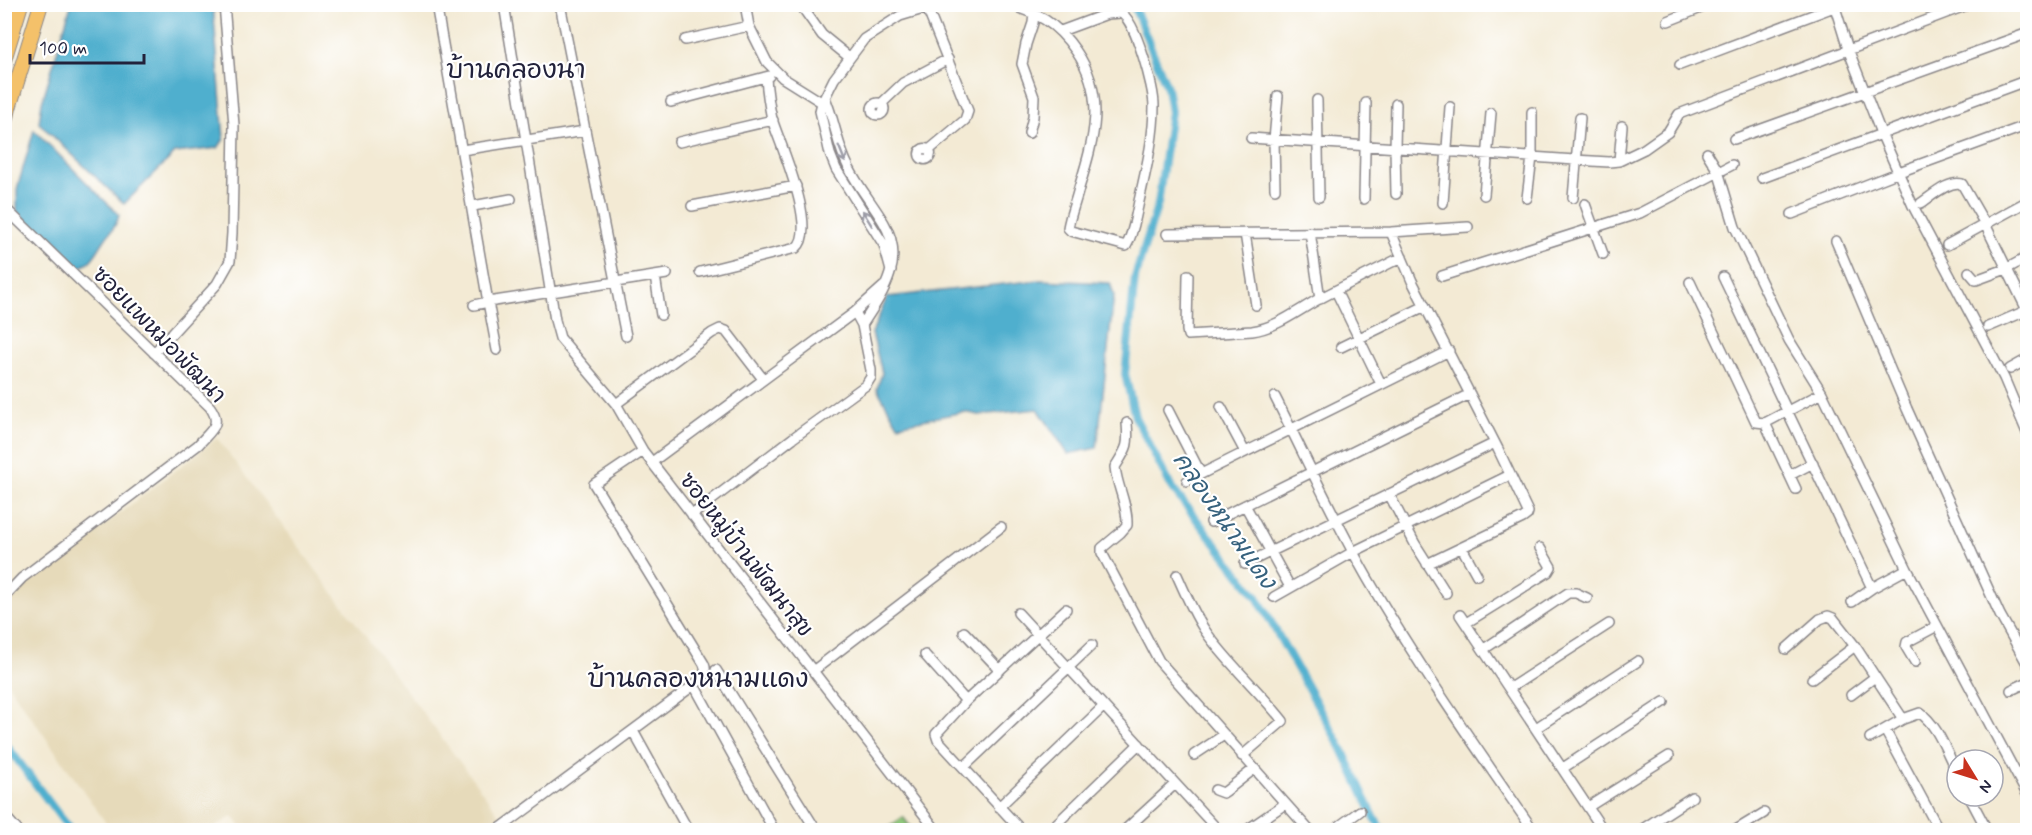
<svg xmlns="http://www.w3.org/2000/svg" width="2032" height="835" font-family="Mynerve,'Playpen Sans Thai',sans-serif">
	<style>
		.built { fill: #e6daba }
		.green { fill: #90c87c; stroke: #59755c; stroke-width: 1.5 }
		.water { fill: #4fafce; stroke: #386884; stroke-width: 1.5 }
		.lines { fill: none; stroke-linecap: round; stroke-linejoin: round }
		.canal { stroke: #4fafce; stroke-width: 8 }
		.minor-casing { stroke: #8a8688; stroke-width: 12 }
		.highway-casing { stroke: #8a8688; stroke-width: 16 }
		.minor { stroke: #fff; stroke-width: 9 }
		.highway { stroke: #f4c16a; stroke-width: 14 }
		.oneway { stroke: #9c9ca7 }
		.labels { text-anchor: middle; stroke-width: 4.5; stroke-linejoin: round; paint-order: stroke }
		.street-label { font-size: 22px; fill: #22223b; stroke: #fff }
		.water-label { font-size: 24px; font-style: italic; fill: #36617d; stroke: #fff }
		.quarter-label { font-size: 26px; fill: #22223b; stroke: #fff }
	</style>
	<rect width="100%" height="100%" fill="#fff"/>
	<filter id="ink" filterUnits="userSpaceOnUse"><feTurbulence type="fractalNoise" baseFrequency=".0167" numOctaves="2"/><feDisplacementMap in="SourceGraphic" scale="12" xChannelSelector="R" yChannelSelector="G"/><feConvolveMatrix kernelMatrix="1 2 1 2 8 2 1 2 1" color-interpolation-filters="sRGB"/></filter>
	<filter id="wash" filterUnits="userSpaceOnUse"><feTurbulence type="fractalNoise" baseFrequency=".008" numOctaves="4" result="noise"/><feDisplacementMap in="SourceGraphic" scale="24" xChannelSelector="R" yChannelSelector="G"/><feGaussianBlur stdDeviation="1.35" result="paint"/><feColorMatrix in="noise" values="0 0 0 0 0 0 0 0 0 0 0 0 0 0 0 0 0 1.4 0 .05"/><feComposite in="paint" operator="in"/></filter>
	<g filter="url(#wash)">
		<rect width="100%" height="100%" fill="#f3ead4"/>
		<path class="built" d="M217 438 507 825 499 830H243L233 816 210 830H111L5 680 4 603Z"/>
		<path class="green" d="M903 817 913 830H885Z"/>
		<path class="water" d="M71 5H213L224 139 218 148 175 153 124 204 39 123 42 102Z
			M34 130 119 215C117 226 110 232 104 241 96 253 92 264 77 268L17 212V189Z
			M1040 280 1110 283 1114 295 1097 448 1068 454 1038 409 979 415 963 412 898 425 877 389 882 373 872 333 887 297Z"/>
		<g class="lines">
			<path class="canal" d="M1133 4 1167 87 1171 112 1158 204 1135 277 1125 374 1135 417 1172 488 1257 597 1341 747 1375 819 1383 830
				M4 742 70 830"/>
		</g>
	</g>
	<g filter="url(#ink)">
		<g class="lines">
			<defs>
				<path id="minor" d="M436 4 488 302 667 274
					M504 4 555 320 560 338 616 404 643 451 936 830
					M560 4 626 336
					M745 4 749 26 767 62 783 78 826 105
					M800 4 822 35 849 57
					M1005 4C1037 12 1057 23 1076 51 1107 96 1094 139 1079 188 1076 201 1070 215 1068 228L1071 231 1126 246C1133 235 1135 219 1138 206 1145 173 1154 140 1154 106 1154 89 1136 21 1121 13L1107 14 1061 31
					M1834 4 1848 49 1881 133 1913 206 2004 378 2028 435
					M927 8 968 111 965 120 929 150
					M1668 21 1711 4
					M685 40 749 26
					M1680 65 1842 4
					M825 98C835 121 837 146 849 168 859 188 873 204 884 223 906 261 883 293 862 325
					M1317 100 1319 197
					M671 102 769 76
					M872 109a6 6 0 1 1 12 0a6 6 0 1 1-12 0Z
					M882 103 903 83 948 59
					M1029 133 1033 117 1034 97 1022 64 1026 44 1033 23 1035 4
					M1251 138 1575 160 1609 162 1619 161 1644 149 1668 132 1679 114 1970 4
					M1734 139 2023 35
					M679 142 773 120
					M919.5 154a5.5 5.5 0 1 1 11 0a5.5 5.5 0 1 1-11 0Z
					M462 150 585 131
					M1707 153 1718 171 1735 227 1789 340 1822 393 1907 569 2028 796
					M1619 161 1622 126
					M1762 178 2028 80
					M1275 189 1274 140 1278 96
					M1396 194 1395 148 1396 104
					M1484 195 1491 113
					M1527 198 1532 157V112
					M1573 198 1580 118
					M1364 199 1366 103
					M1443 203 1450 107
					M1921 203C1932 196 1949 180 1962 184L1985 224 2028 312
					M1585 204 1603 254
					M473 206 511 199
					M692 206 796 186
					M4 207 210 407C223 425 210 431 198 445L22 578 4 597
					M1792 214 1899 172 2028 125
					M1310 232 1320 299
					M1391 232 1412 281 1498 449 1528 512 1527 515 1523 518 1427 564
					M1245 233 1256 305
					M1167 234 1391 232 1468 227
					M1836 241 1907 409 2000 615 2028 665
					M1947 245 2028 201
					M891 271 884 245 836 169 830 154 820 111 822 103 834 79 864 39 900 16 940 4
					M700 272 796 248C819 230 779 142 772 119 769 105 767 92 766 78
					M1969 272 1976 280 2006 269 2028 257
					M1188 275 1187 330 1188 335 1252 331C1276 328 1297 311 1319 299 1346 285 1374 271 1402 257
					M655 276 661 315
					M1442 276 1640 213 1732 165
					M1723 277 1872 588
					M1690 282 1756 422 1765 423 1822 393
					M1336 291 1381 384
					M474 305 488 302 497 350
					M1988 327 2028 310
					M1341 347 1425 306
					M154 353 217 284 230 261 232 233 234 125 224 4
					M2010 369 2028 359
					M1275 397C1306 458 1334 520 1368 579 1418 665 1477 749 1533 830
					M616 404 712 333 720 329 726 331 763 379
					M1221 407 1245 452
					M1168 410 1201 474
					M1127 423C1129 447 1127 448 1115 467 1117 487 1128 505 1127 525L1120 533 1102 548V553L1159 661 1309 830
					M1765 423 1796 489
					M652 462 855 312
					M1790 475 1813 463
					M1187 481 1449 351
					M1389 494 1415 544 1446 593
					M1245 505 1290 587
					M692 515 793 438 866 385 871 377V370L862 325 855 312 884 286
					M1211 522 1470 394
					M1462 548 1477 575
					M1245 564 1495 443
					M1177 575C1185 593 1193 612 1204 629 1225 661 1259 690 1283 721L1242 756
					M1274 597 1353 552 1510 475
					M1852 602 1872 588 1907 569
					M1018 613 1218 830
					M1460 615 1603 830
					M1466 623 1548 572 1551 567 1540 548
					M964 632 1000 670
					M1484 649 1568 593H1576L1587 598
					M1786 649 1820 619 1828 616 1833 618 1855 646 1903 719
					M925 655 966 701
					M1915 662 1906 647 1907 642 1937 626
					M716 670 816 830
					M813 671 1001 527
					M1812 679 1855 646
					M694 685 774 830
					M1510 688 1609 624
					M2011 690 2028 682
					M1851 695 1875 677
					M1536 728 1638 661
					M1885 730 1939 830
					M633 731 688 830
					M1870 738 1903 719 1920 713C1938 725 1947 754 1957 772
					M1194 755 1224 735
					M964 767 1092 645
					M1563 768 1664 702
					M1215 790 1223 793 1226 791 1254 769
					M1969 796 1987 830
					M999 807 1104 706
					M1588 807 1669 756
					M4 815 17 830
					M4 827 5 830
					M498 830 694 685C702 679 708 674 704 664L594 484 643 451
					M1021 830 938 740 936 734 966 701 1066 609
					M1050 830 1139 744
					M1125 830 1175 784
					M1247 830 1285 804
					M1334 830 1360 811
					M1641 830 1692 797
					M1736 830 1764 813"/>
				<path id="highway" d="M4 60 21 4
					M4 131 9 108 41 4"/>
			</defs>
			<use href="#minor" class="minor-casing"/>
			<use href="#highway" class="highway-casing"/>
			<use href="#minor" class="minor"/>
			<use href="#highway" class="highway"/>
		</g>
		<defs><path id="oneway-shaft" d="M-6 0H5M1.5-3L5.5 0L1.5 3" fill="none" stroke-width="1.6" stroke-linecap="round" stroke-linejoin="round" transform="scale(1.5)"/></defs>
		<g class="oneway">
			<use href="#oneway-shaft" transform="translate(842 154) rotate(68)"/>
			<use href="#oneway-shaft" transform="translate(867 218) rotate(-122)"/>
		</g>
	</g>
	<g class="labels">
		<g class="street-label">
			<text transform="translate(160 334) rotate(46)" y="8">ซอยแพหมอพัฒนา</text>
			<text transform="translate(747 554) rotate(52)" y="8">ซอยหมู่บ้านพัฒนาสุข</text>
		</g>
		<g class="water-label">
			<text transform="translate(1225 520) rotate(55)" y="8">คลองหนามแดง</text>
		</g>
		<g class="quarter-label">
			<text x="516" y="78">บ้านคลองนา</text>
			<text x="698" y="687">บ้านคลองหนามแดง</text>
		</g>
	</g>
	<rect width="2032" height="835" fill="none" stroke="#fff" stroke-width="24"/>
	<g transform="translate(1975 778) rotate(128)"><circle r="28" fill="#ffffff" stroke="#a7a7b1" stroke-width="1.5"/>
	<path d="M0-4.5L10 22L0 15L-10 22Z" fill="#c8321e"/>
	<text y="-9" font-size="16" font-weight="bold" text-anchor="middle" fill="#22223b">N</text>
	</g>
	<path d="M30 54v9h114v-9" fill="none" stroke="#22223b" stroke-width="3"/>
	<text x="39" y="54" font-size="18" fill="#22223b" stroke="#ffffff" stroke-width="4.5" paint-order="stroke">100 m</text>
</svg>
